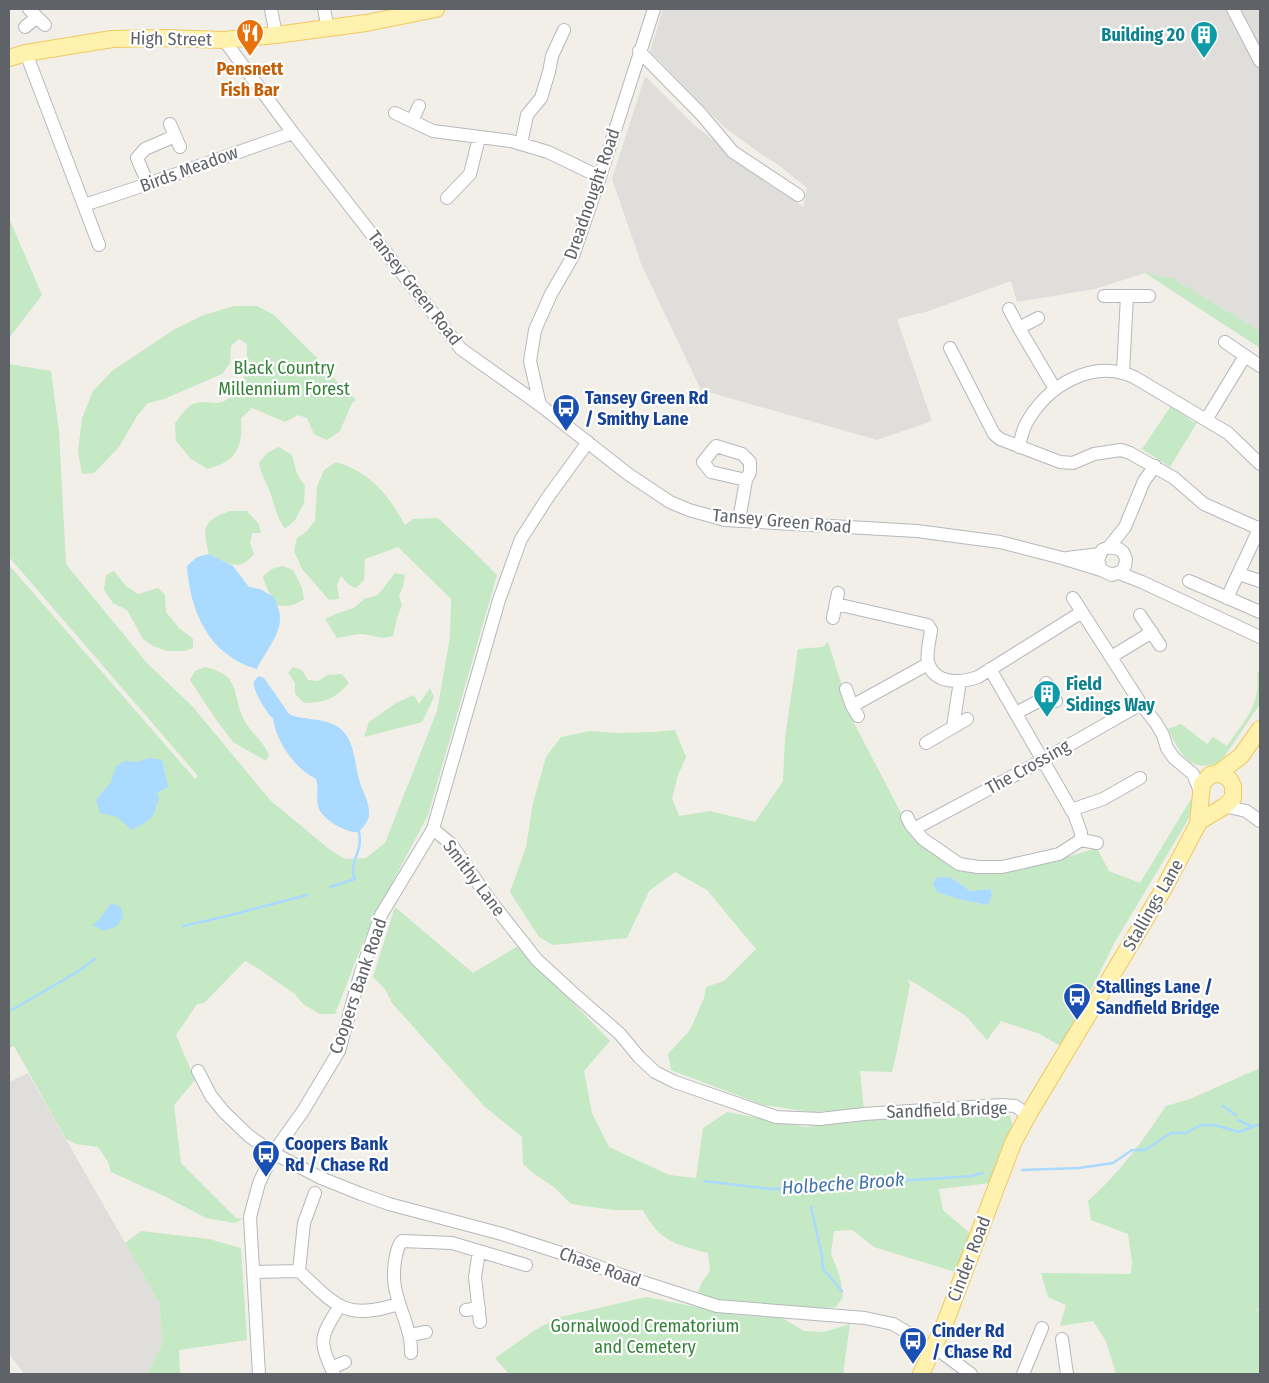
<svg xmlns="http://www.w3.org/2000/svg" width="1269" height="1383" font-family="'Fira Sans Condensed',sans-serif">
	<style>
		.industrial { fill: #e0deda }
		.green { fill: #c5e8c5; fill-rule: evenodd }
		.water { fill: #aadaff }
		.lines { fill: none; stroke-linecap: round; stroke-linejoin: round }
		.stream { stroke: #aadaff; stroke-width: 2.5 }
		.minor-casing { stroke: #b5b8bc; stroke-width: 14 }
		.major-casing { stroke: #f2c960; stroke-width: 18 }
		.minor { stroke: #fff; stroke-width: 12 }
		.major { stroke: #fff2af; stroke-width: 16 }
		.labels { text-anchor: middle; stroke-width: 4.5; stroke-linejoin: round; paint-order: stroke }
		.culture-label { font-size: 18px; font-weight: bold; fill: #0d838f; stroke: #fff; text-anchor: end }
		.street-label { font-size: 18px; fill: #5f6368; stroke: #fff }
		.food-label { font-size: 18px; font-weight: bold; fill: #c56008; stroke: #fff }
		.park-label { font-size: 18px; fill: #348238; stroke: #fff }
		.transit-label { font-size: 18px; font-weight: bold; fill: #164399; stroke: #fff; text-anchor: start }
		.water-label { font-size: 19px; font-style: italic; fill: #4174aa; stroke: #fff }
	</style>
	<rect width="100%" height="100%" fill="#f1efe8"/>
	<path class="industrial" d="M663 9H1260V331L1172 278 1145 273 1095 289 1017 302 1011 281 929 311 897 319 932 421 877 440 701 390 642 266 612 179 645 76 695 126 803 207 807 188 776 163 765 157 723 126 650 51Z
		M28 1073 160 1304 162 1345 147 1374H24L9 1353V1082Z"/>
	<path class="green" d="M9 218 42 295 9 338Z
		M1145 273 1172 278 1260 331V348Z
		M234 306H257L274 315 321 362 338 383 356 400 352 403 340 431 327 440 314 434 307 418 298 415 285 422 252 408 241 418C243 447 237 461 208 469L191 459 176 441 175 423C180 417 185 409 191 405 202 399 213 405 222 402 246 393 247 365 247 344L239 339 231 346 230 363 222 374 164 399 148 403 137 416 119 447 94 473 82 474 78 451 82 418 93 391 112 371 175 329 204 315Z
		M9 364 51 371 59 432 66 564 147 663 193 707 270 800 329 849 345 859 366 858 385 843 437 711 450 637 451 599 398 547 365 559 364 580 356 588 349 585 341 576 337 585 339 599 329 600 302 569 294 551 297 538 306 532 315 521 317 487 324 470 336 462C371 473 387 493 405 525L413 519 438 518 474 552 497 575 428 815 391 885 362 945 335 1014H320L303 1004 295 994 256 967 245 961 204 1003 197 1004 176 1035 195 1080 174 1105 181 1163 236 1218 243 1219 235 1223 206 1218 166 1197 111 1172 108 1162 98 1147 76 1144 66 1139 14 1046 9 1048V565L195 779 198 776 9 557Z
		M1171 406 1193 422 1198 421 1170 467 1142 449Z
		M279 447 292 455 297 474 305 486 304 503 295 520 285 529C276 515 275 507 270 492 266 482 261 474 259 463L267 453Z
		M230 511H247L258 523 261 533H252L250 543 254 554C238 573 228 563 209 554 202 527 203 521 230 511Z
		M282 566 293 570 302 588 304 599C294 606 288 607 276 605 272 594 265 588 263 576L272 569Z
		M114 571 126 586 138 594 158 588 165 595 166 612 179 628 193 639V648L185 651H167L153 646 143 639 127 610 113 603 104 590 106 575Z
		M395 573 405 575 403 587 399 596 402 605 397 618 393 636C378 640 375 635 361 634 354 634 345 637 337 638L325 619 338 613 354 608 364 599 378 595Z
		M828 642 853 721 901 813 917 836 958 868 993 874 1047 863 1097 848 1109 871 1140 883 1194 794 1189 818 1115 942 1062 1047 1040 1034 1001 1021 987 1040 966 1016 920 986 907 979 910 984 897 1051 892 1072 860 1071 864 1110 812 1112 763 1105 671 1070 668 1054 690 1030 704 998 706 987 724 981 756 949 707 890 675 872 649 891 627 938 553 945 539 937 510 892 526 847 533 803 546 757 561 737 590 731 618 733 653 732 675 730 686 757 678 775 672 798 679 816 710 811 755 822 783 781 785 738 798 649 823 647ZM952 878 970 891 990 889 988 905 958 899Z
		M205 667C244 676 230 696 246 723 253 735 263 741 269 755L266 761 233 742 217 721 190 680 195 671Z
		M293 667 302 670 308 680 318 681 328 675 342 674 349 683C334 699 327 702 304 703L295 694V683L288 673Z
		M1260 671V704L1220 763C1188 773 1181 754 1168 729L1181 724 1207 744 1213 737 1227 746C1245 720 1261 705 1257 672Z
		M430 688 434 697 422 722 364 737 369 722 396 703 414 695 419 704Z
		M395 907 473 973 518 946 610 1041 584 1071 592 1113 609 1147 669 1175 696 1178 703 1128 727 1112 805 1127 971 1110 1010 1116 1013 1128 991 1183 939 1189 943 1210 972 1235 955 1272 874 1247 852 1230 834 1231 831 1254 840 1277 843 1297 836 1307 805 1310 713 1299 698 1292 702 1282 710 1271 708 1253C675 1244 660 1242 643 1210H613L571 1204 554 1187 533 1173 523 1164 522 1137 485 1107 392 1003 385 989 373 977Z
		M1260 1068V1306L1257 1311 1260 1310V1374H1116L1106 1341 1093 1321 1060 1326 1066 1305 1048 1297 1041 1273 1131 1274 1132 1262 1128 1234 1091 1220 1088 1201C1119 1174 1143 1140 1166 1106L1190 1099Z
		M141 1231 209 1239 241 1248 247 1340 179 1350 180 1374H147L162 1345 160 1304 125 1243Z
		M646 1297 737 1315 782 1318 804 1331 824 1332 850 1324 843 1374H509L495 1358 535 1330 560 1317Z"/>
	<path class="water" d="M209 554 233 566 249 587 260 589 274 597C276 603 280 611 280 617 281 635 264 653 257 669 210 656 190 613 187 566L197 557Z
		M259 676 264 678 289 714C304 721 323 717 338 727 355 738 354 762 359 779 362 792 370 801 369 816 368 822 363 827 359 832 347 834 321 819 318 806 316 797 319 788 316 779 295 769 275 740 273 718L270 716C264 706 253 693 254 681Z
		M149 758 162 760 168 787 157 793 159 800C155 804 157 806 155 811 152 821 140 825 132 830L117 817 100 813 96 800 111 782 116 766 125 761 137 762Z
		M937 877 952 878 970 891 990 889 992 895 988 905 958 899 937 892 933 884Z
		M111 903 121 907 123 917 117 926 104 931 92 925 99 920Z"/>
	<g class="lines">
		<path class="stream" d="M330 887 355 879C354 877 353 874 353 872 352 857 363 851 359 832
			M183 926 223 917 307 895
			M12 1010 77 972 95 959
			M1223 1106 1236 1115
			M1238 1120 1253 1127
			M1022 1170 1079 1168 1113 1163 1132 1150H1145L1171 1133H1186L1201 1125H1214L1239 1132 1260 1124
			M704 1181 771 1189 944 1178 971 1176 983 1173
			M811 1207 822 1256 823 1269 842 1291"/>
		<defs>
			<path id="minor" d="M29 9 45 25
				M271 9 276 35
				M324 9 328 29
				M1233 9 1260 61
				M25 27 37 17
				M224 40 293 133 461 349 540 405 628 474 670 502 689 510 725 520 917 531 1000 542 1062 558 1101 570 1112 575 1122 571 1125 566 1126 559 1123 552 1119 549 1109 547 1102 550 1098 560 1101 570
				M639 51 701 114 733 152 798 195
				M26 53 99 245
				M395 113 433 131 511 141 548 152 600 177
				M412 121 419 106
				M170 124 180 147
				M521 144 527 115 541 98 549 72 552 56 564 30
				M148 184 137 158 145 149 175 136
				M447 198 470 174 479 138
				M84 205C154 183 223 157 293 133
				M1104 296H1149
				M1009 309 1019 328 1055 389
				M1019 328 1038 318
				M1225 342 1260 366
				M950 348 994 434 1000 439 1060 462 1073 463 1094 454 1121 450 1130 453 1174 478 1204 504 1260 529
				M1123 372 1127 296
				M540 405 530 361 535 330 551 294 573 256 600 177 654 9
				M1206 420 1245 356
				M1019 447C1021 439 1022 431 1026 424 1046 386 1092 358 1134 377L1228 433 1260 464
				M739 520 746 480 750 472V462L742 454 716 446 703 462 711 472 746 480
				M1109 547 1125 527 1144 481 1155 466
				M1067 558 1100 554
				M1119 573 1142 582 1260 637
				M1239 574 1260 581
				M1189 581 1260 612
				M1073 598 1141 704 1156 723 1163 735 1167 748 1174 758 1193 774 1200 791
				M1227 598 1260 527
				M836 604 928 625 931 630C930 640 926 652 928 662 934 685 961 683 978 677L1082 612
				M1140 615 1160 645
				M833 618 838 593
				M1111 657 1152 632
				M990 669 1075 816 1081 833V840
				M1046 683 1056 701
				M846 689 852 706 858 716
				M852 706 928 664
				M1016 713 1052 694
				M953 727 960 681
				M926 743 967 719
				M1225 806 1246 811 1260 821
				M1071 810 1103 799 1140 778
				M907 817 911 825 923 839 959 864 978 867H1002L1059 854 1081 840
				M433 829 451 844 489 899 537 960 573 993 620 1034 639 1057 655 1072 675 1082 776 1117 820 1119 864 1114 1002 1105 1015 1106 1028 1115
				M914 829 1043 760 1141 704
				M1081 840 1097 843
				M198 1071 211 1096 224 1112 249 1136 273 1153 321 1178 361 1194 389 1204 502 1234 561 1253 621 1275 717 1306 865 1318 893 1324 910 1334 923 1346 931 1350
				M479 1251 475 1277 480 1322
				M299 1271 304 1223 315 1193
				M253 1272 299 1271C336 1306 346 1321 398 1304
				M466 1310 479 1308
				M410 1335 426 1332
				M1062 1339 1067 1374
				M933 1346 971 1374
				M411 1353C411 1347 411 1340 409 1334 401 1303 389 1289 396 1255 398 1249 398 1245 402 1241L452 1243 526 1265
				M331 1368 345 1362
				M259 1374 250 1217 259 1183 273 1153 303 1111 339 1051 361 972 381 915 433 829 499 600 521 539 548 497 588 442
				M334 1374C318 1340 320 1338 339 1307
				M1023 1374 1042 1328"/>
			<path id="major" d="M9 58 26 53 112 39 165 38 224 40 276 35 366 23 436 9
				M1217 774 1241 756 1260 729
				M921 1374 945 1323 1013 1143 1028 1115 1163 890 1198 824 1202 784 1210 775 1217 774 1224 775 1230 780 1233 786V798L1225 806 1200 821"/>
		</defs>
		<use href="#minor" class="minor-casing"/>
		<use href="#major" class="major-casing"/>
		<use href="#minor" class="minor"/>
		<use href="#major" class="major"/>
	</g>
	<defs>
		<symbol id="restaurant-pin" viewBox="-11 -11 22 30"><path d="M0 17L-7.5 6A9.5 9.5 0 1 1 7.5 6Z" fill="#e8710a" stroke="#fff"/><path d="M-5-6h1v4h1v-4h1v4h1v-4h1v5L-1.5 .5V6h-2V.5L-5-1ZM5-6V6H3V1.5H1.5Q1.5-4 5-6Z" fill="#fff"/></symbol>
		<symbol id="building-pin" viewBox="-11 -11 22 30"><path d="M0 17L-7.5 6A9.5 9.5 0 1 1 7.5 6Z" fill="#0f9aa8" stroke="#fff"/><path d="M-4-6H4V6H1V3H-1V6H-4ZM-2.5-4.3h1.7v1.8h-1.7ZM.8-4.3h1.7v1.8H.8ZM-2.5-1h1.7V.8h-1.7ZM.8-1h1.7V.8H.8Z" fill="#fff"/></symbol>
		<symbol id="bus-pin" viewBox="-11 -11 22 30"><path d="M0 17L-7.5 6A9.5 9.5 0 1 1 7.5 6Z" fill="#1a4fb4" stroke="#fff"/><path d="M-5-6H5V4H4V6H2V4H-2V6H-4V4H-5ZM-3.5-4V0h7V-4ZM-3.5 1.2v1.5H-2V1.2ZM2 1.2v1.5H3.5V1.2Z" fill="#fff"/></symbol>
	</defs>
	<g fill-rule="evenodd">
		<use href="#restaurant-pin" x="234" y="17" width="32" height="43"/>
		<use href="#building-pin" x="1188" y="19" width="32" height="43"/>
		<use href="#bus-pin" x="550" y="392" width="32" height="43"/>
		<use href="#building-pin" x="1031" y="678" width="32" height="43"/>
		<use href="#bus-pin" x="1061" y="981" width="32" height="43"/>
		<use href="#bus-pin" x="250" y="1138" width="32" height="43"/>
		<use href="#bus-pin" x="897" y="1325" width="32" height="43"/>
	</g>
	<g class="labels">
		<g class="culture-label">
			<text x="1185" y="41">Building 20</text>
			<text x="1066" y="690" text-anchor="start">Field<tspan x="1066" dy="21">Sidings Way</tspan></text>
		</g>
		<g class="street-label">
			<text transform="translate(171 39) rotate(1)" y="6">High Street</text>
			<text transform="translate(189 169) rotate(-20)" y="6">Birds Meadow</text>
			<text transform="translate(592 194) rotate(-71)" y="6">Dreadnought Road</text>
			<text transform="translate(415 288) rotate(52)" y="6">Tansey Green Road</text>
			<text transform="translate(782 521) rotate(5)" y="6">Tansey Green Road</text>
			<text transform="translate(1028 767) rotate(-29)" y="6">The Crossing</text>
			<text transform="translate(474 878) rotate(53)" y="6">Smithy Lane</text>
			<text transform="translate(1153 905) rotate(-60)" y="6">Stallings Lane</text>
			<text transform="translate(358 986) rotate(-71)" y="6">Coopers Bank Road</text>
			<text transform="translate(947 1110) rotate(-2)" y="6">Sandfield Bridge</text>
			<text transform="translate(969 1259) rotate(-69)" y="6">Cinder Road</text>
			<text transform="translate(600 1267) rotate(20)" y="6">Chase Road</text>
		</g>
		<g class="food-label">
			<text x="250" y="75">Pensnett<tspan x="250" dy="21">Fish Bar</tspan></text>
		</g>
		<g class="park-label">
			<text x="284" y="374">Black Country<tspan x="284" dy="21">Millennium Forest</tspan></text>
			<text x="645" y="1332">Gornalwood Crematorium<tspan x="645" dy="21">and Cemetery</tspan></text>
		</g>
		<g class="transit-label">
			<text x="585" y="404">Tansey Green Rd<tspan x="585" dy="21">/ Smithy Lane</tspan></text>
			<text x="1096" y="993">Stallings Lane /<tspan x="1096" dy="21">Sandfield Bridge</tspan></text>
			<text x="285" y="1150">Coopers Bank<tspan x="285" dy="21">Rd / Chase Rd</tspan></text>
			<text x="932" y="1337">Cinder Rd<tspan x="932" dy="21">/ Chase Rd</tspan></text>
		</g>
		<g class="water-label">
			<text transform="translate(843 1183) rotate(-4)" y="7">Holbeche Brook</text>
		</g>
	</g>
	<rect width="1269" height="1383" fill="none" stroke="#5f6368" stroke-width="20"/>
</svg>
